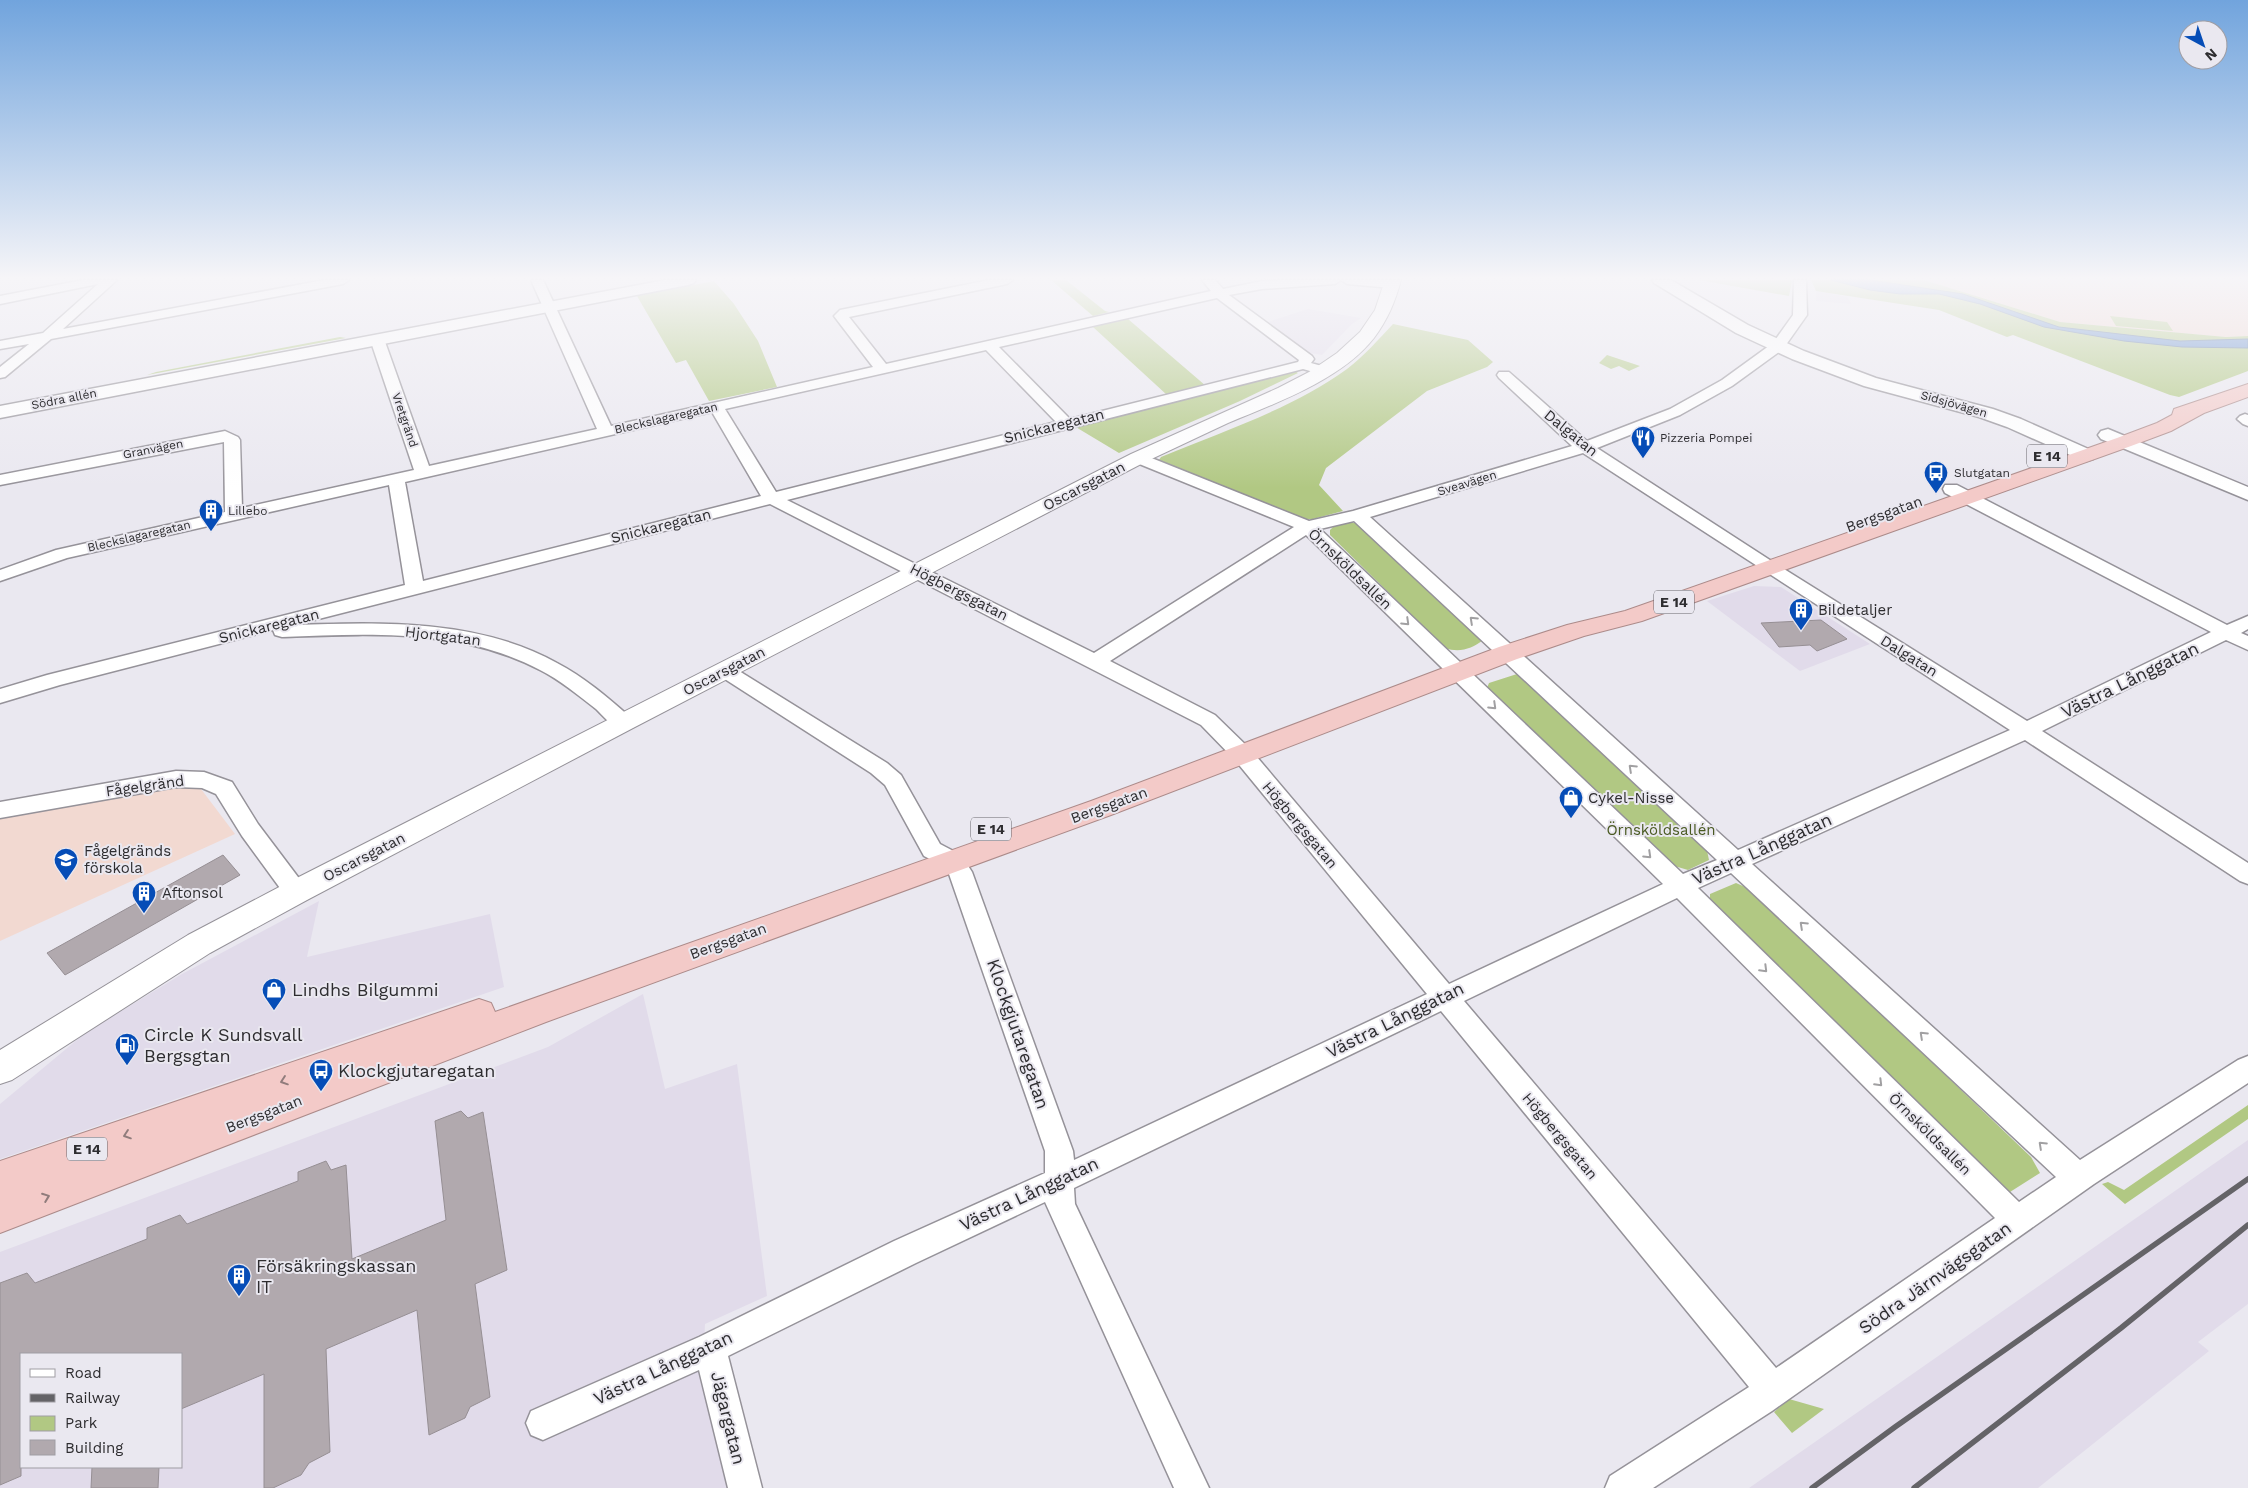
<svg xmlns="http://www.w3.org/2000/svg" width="2248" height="1488" font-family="'Work Sans',sans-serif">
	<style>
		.built { fill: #e1dbea; fill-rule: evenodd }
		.education { fill: #f2d9d1 }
		.green { fill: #b1c883 }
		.water { fill: #608ccc; stroke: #51709d }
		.building { fill: #b1a9ae; stroke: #968f94 }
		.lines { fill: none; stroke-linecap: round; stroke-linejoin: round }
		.minor-casing { stroke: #959299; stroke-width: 3 }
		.tertiary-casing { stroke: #959299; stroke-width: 3 }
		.secondary-casing { stroke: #959299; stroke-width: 2 }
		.trunk-casing { stroke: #ac8b8a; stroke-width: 2 }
		.minor { fill: #fff; fill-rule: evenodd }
		.tertiary { fill: #fff; fill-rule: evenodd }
		.secondary { fill: #fff; fill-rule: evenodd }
		.trunk { fill: #f3cac8; fill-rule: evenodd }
		.rail { stroke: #646367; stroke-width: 5.5 }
		.oneway { stroke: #a1a0a2 }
		.oneway2 { stroke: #907c7c }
		.labels { text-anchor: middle; stroke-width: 4; stroke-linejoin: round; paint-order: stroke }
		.far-street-label { font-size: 12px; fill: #2e2d30; stroke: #eae8f0 }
		.far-poi-label { font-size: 12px; fill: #2e2d30; stroke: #eae8f0; text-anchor: start }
		.shield { fill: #eae8f0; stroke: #66656a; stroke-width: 1 }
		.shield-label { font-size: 14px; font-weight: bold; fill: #2e2d30 }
		.street-label { font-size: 15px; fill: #2e2d30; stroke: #eae8f0 }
		.poi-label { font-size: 15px; fill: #2e2d30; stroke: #eae8f0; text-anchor: start }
		.park-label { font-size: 15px; fill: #4a5a22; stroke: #eae8f0 }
		.near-street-label { font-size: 18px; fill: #2e2d30; stroke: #eae8f0 }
		.near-poi-label { font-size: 18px; fill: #2e2d30; stroke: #eae8f0; text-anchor: start }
	</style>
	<rect width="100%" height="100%" fill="#eae8f0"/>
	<path class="built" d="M1816 291 1848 297 1851 304 1816 301Z
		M1308 309 1361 318 1352 324 1322 355 1304 352 1265 323Z
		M1754 586 1781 587 1870 644 1800 671 1707 601Z
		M319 901 307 957 490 914 504 987 0 1159V1104L84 1034 182 974Z
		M643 994 665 1089 737 1064 767 1296 705 1324 703 1369 732 1488H0V1252L548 1047ZM21 1354H181V1467H21Z
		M2248 1140V1304L2198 1342 2209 1351 2038 1488H1749Z"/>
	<path class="education" d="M1924 280H2248V336L2226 337 2060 322Z
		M176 784 201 789 235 834 0 941V816Z"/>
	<path class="green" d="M1051 280H1066L1105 311 1109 312 1093 316Z
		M1699 280H1791L1792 281 1789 296Z
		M1811 280H1924L2060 322 2226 337 2248 336V371L2179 397 2170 395 2013 335 2007 337 1939 310 1816 291Z
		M714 281 734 304 758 341 777 387 709 401 686 360 676 363 637 296Z
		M2110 316 2167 322 2173 331 2116 326Z
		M1128 319 1206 386 1167 395 1093 327Z
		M1393 324 1468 340 1493 362 1487 367 1427 391 1326 468 1319 485 1343 511 1313 519H1303L1159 460 1161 457C1223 431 1292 409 1347 369 1364 356 1378 340 1393 324Z
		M340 337 346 338 147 375 156 372Z
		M1607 355 1640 366 1629 371 1619 366 1611 369 1599 363Z
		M1295 371 1298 373 1240 401 1119 453 1074 426Z
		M1347 523H1356L1364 527 1483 640C1472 649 1459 653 1445 648L1330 535V530L1333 527Z
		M1517 674 1527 678 1706 846 1709 860 1688 870 1671 865 1487 688 1489 683Z
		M1736 883 1752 890 2031 1157 2040 1173 2010 1192 1991 1182 1710 904V894Z
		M2248 1105V1119L2125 1204 2102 1184 2108 1182 2124 1190Z
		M1789 1399 1824 1409 1792 1433 1774 1412Z"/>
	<path class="water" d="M1831 280H1870L1963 294 2059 327 2180 341 2248 339V348L2182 347 2124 341 2044 327 1980 304 1939 294H1900L1870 290Z"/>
	<path class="building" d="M1821 620 1847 639 1817 651 1810 645 1779 647 1761 623Z
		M223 855 240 875 65 975 47 953Z
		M461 1111 468 1118 483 1112 507 1270 475 1284 490 1397 470 1407 465 1418 429 1435 417 1310 326 1349 330 1452 309 1463 301 1475 273 1488H264V1374L181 1409V1354H21V1476L0 1485V1283L27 1273 35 1283 147 1239V1228L180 1215 187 1224 298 1181V1172L326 1161 331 1170 346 1165 352 1259 446 1220 435 1121Z
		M92 1467H159L158 1488H91Z"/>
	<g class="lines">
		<defs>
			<path id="minor" d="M83 280H117L63 329 324 280H349L343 284 51 339 5 377 0 378V367L29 344 0 349V341L43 333 98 284 0 304V296Z
				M531 280H543L611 426 873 367 834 316 840 310 845 309 989 280H1013L1007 284 849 317 886 364 1211 291 1202 280H1215L1223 289 1262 281 1283 280H1387L1397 281 1398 284 1392 288 1347 284 1341 280 1335 284 1262 289 1229 295 1312 356 1314 359 1311 363 1329 368 1331 371 1329 374 1324 375 1303 369 787 500 1094 653 1294 527 1132 461 1130 458 1132 455H1144L1309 521 1353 511 1572 446 1499 378 1497 375 1499 372H1509L1587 441 1670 409 1722 380 1773 343 1793 315 1794 280H1806L1807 315 1783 349 1732 386 1680 415 1597 448 1776 564 2027 721 2211 632 1945 493 1943 489 1945 485H1957L2227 625 2248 616V629L2241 633 2248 636V650L2226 640 2042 731 2248 863V884L2240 881 2025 740 1752 864 2080 1160 2238 1060 2248 1056V1083L2094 1184 1772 1411 1653 1488H1605L1610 1476 1749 1387 1441 1011 1074 1188 1075 1204 1209 1488H1174L1045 1202 916 1263 728 1356 762 1488H728L699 1370 543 1440 531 1435 526 1423 531 1411 699 1337 894 1241 1045 1173V1151L949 874 945 867 924 856 885 785 871 773 717 674 714 670 717 666 724 664 731 666 887 763 901 775 940 844 961 855 972 872 1073 1151 1074 1160 1427 994 1235 760 1201 725 770 504 295 625C382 622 478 619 557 663 584 677 607 697 630 717L633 722 630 727C625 728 621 730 616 727 609 723 602 715 596 709 578 695 560 680 540 670 461 628 368 634 282 637L275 635 273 630 60 685 0 703V689L47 675 405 585 389 485 67 558 0 581V570L56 550 225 512 224 442 0 485V475L225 431 238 437 240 440 242 508 414 470 370 339 377 335 384 339 429 466 597 429ZM1217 298 1299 360 1298 362 1070 419 999 347ZM986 350 1056 422 776 492 725 409ZM712 412 761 496 423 581 405 482ZM1583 453 2010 730 1738 850 1370 517ZM1354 521 1717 860 1683 874 1320 529ZM1306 535 1663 884 1449 984 1251 750 1215 715 1110 661ZM1731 873 2056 1177 2019 1202 1698 888ZM1677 898 1995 1218 1776 1368 1464 1001Z
				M2245 414 2248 415V426L2243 424 2237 419 2240 416Z
				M176 771 204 772 232 782 258 824 304 885 308 892 304 899 296 901 288 899 242 836 216 794 202 788 176 787 0 818V802Z"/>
			<path id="tertiary" d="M665 280H696L694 283 688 285 0 418V406Z
				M1652 280H1671L1748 325 1804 351 1876 378 1993 409 2021 419 2093 451 2096 455 2093 459 2086 461 2079 459 2007 427 1979 417 1864 386 1792 359 1736 333 1654 283Z
				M2108 429 2248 487V500L2101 439 2098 435 2101 431Z"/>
			<path id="secondary" d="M1385 280H1401C1395 302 1388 319 1374 338 1341 380 1276 403 1228 423 1200 436 1173 449 1145 462L633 728 307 900 210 953 12 1080 0 1084V1050L188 935 285 884 1131 454 1278 388 1309 372 1337 353 1360 332 1375 310Z"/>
			<path id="trunk" d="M2248 384V397L2204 413 2171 431 2131 446 1642 621 1584 636 1517 659 1111 815 546 1022 0 1233V1161L479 999 491 1003 495 1012 1091 801 1499 647 1567 625 1625 611 2117 438 2157 423 2172 415 2174 409Z"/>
		</defs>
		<use href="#minor" class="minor-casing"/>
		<use href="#tertiary" class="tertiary-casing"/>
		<use href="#secondary" class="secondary-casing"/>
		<use href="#trunk" class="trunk-casing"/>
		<use href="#minor" class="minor"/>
		<use href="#tertiary" class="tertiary"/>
		<use href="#secondary" class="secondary"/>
		<use href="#trunk" class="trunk"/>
		<path class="rail" d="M1812 1488 1895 1427 2248 1179
			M1914 1488 2121 1328 2248 1225"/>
	</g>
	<defs><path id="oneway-chevron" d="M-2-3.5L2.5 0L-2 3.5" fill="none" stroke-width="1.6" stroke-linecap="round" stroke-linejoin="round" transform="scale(1.25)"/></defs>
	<g class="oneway">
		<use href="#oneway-chevron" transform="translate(1473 620) rotate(-137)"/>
		<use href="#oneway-chevron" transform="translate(1406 622) rotate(44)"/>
		<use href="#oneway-chevron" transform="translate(1493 706) rotate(44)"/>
		<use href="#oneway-chevron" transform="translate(1632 768) rotate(-137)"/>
		<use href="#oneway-chevron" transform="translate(1648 855) rotate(44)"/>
		<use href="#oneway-chevron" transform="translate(1803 925) rotate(-137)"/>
		<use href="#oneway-chevron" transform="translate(1764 969) rotate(45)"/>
		<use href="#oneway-chevron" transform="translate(1923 1035) rotate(-137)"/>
		<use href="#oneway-chevron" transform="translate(1879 1083) rotate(45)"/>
		<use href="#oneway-chevron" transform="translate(2042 1145) rotate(-137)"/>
	</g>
	<g class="oneway2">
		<use href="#oneway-chevron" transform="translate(284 1081) rotate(161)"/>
		<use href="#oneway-chevron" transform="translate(127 1135) rotate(161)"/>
		<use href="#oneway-chevron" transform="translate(46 1197) rotate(-21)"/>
	</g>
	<linearGradient id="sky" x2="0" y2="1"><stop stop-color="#71a4dd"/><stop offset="0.57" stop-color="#f6f5f8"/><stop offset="1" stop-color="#f6f5f8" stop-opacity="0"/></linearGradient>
	<rect width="2248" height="488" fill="url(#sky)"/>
	<defs>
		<symbol id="restaurant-pin" viewBox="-11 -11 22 30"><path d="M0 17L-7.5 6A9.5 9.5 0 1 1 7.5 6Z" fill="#064db7" stroke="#eae8f0"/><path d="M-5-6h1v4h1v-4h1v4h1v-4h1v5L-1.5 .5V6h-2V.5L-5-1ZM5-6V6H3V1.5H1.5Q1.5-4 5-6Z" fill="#fff"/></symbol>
		<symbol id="bus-pin" viewBox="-11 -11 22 30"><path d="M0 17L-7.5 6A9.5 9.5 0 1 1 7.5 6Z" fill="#064db7" stroke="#eae8f0"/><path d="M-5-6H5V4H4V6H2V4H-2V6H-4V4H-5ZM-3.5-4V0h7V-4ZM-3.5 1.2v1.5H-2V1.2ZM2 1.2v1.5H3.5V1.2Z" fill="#fff"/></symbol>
		<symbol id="building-pin" viewBox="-11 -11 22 30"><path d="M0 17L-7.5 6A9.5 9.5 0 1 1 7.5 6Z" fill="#064db7" stroke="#eae8f0"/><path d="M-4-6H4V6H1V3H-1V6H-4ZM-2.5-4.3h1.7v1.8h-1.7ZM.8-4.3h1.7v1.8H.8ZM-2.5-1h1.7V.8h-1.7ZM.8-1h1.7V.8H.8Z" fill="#fff"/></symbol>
		<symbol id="shop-pin" viewBox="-11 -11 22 30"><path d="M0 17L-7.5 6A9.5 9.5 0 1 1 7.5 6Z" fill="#064db7" stroke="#eae8f0"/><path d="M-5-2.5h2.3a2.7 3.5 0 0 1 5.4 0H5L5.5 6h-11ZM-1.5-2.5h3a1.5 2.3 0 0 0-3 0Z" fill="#fff"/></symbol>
		<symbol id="school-pin" viewBox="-11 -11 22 30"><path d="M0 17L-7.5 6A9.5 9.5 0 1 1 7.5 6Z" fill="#064db7" stroke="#eae8f0"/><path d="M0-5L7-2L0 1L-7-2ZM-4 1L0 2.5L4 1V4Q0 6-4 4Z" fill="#fff"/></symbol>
		<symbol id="fuel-pin" viewBox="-11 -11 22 30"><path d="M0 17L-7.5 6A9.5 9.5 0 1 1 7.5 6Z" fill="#064db7" stroke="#eae8f0"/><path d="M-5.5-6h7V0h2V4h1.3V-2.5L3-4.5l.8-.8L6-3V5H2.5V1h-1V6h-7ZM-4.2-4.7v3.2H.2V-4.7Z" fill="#fff"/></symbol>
	</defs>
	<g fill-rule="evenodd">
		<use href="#restaurant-pin" x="1629" y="424" width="28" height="38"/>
		<use href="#bus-pin" x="1922" y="459" width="28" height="38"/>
		<use href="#building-pin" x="197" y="497" width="28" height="38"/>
		<use href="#building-pin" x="1787" y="596" width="28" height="38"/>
		<use href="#shop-pin" x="1557" y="784" width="28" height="38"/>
		<use href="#school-pin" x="52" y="846" width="28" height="38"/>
		<use href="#building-pin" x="130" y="879" width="28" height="38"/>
		<use href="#shop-pin" x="260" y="976" width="28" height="38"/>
		<use href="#fuel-pin" x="113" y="1031" width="28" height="38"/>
		<use href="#bus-pin" x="307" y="1057" width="28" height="38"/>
		<use href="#building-pin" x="225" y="1262" width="28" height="38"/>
	</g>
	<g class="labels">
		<g class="far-street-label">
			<text transform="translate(64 399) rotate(-11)" y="4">Södra allén</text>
			<text transform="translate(1954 404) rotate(16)" y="4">Sidsjövägen</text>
			<text transform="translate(666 418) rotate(-13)" y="4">Bleckslagaregatan</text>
			<text transform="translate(405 420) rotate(71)" y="4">Vretgränd</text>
			<text transform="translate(153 449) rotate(-11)" y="4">Granvägen</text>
			<text transform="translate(1467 483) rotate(-17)" y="4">Sveavägen</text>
			<text transform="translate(139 536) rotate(-13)" y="4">Bleckslagaregatan</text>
		</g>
		<g class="far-poi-label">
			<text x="1660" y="442">Pizzeria Pompei</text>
			<text x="1954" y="477">Slutgatan</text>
			<text x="228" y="515">Lillebo</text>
		</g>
		<g class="shield">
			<rect x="2027" y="444.5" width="40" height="23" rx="4"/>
			<rect x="1654" y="590.5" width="40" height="23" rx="4"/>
			<rect x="971" y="817.5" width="40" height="23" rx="4"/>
			<rect x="67" y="1137.5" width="40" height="23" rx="4"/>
		</g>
		<g class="shield-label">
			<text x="2047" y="461">E 14</text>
			<text x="1674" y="607">E 14</text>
			<text x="991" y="834">E 14</text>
			<text x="87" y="1154">E 14</text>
		</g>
		<g class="street-label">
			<text transform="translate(1054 426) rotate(-14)" y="5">Snickaregatan</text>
			<text transform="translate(1571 433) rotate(39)" y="5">Dalgatan</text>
			<text transform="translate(1084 486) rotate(-27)" y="5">Oscarsgatan</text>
			<text transform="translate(1884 514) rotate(-20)" y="5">Bergsgatan</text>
			<text transform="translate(661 526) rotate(-14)" y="5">Snickaregatan</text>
			<text transform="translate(1350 569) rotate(44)" y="5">Örnsköldsallén</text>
			<text transform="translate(959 592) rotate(27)" y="5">Högbergsgatan</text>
			<text transform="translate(269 626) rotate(-14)" y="5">Snickaregatan</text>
			<text transform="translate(443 636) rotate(7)" y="5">Hjortgatan</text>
			<text transform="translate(1909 656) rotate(32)" y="5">Dalgatan</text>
			<text transform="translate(724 671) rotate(-27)" y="5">Oscarsgatan</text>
			<text transform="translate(145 786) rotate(-8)" y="5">Fågelgränd</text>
			<text transform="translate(1109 805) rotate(-20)" y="5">Bergsgatan</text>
			<text transform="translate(1300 825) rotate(50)" y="5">Högbergsgatan</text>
			<text transform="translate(364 857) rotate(-27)" y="5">Oscarsgatan</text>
			<text transform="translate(728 941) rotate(-20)" y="5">Bergsgatan</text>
			<text transform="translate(264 1114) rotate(-21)" y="5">Bergsgatan</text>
			<text transform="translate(1930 1134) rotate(45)" y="5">Örnsköldsallén</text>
			<text transform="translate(1560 1136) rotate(50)" y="5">Högbergsgatan</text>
		</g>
		<g class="poi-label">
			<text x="1818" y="615">Bildetaljer</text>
			<text x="1588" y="803">Cykel-Nisse</text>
			<text x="84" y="856">Fågelgränds<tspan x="84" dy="17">förskola</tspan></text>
			<text x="162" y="898">Aftonsol</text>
		</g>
		<g class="park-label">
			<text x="1661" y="835">Örnsköldsallén</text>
		</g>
		<g class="near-street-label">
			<text transform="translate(2130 680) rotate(-26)" y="6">Västra Långgatan</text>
			<text transform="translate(1762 849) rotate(-24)" y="6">Västra Långgatan</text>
			<text transform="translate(1395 1020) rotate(-26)" y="6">Västra Långgatan</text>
			<text transform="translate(1018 1034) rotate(71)" y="6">Klockgjutaregatan</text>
			<text transform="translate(1029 1194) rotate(-25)" y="6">Västra Långgatan</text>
			<text transform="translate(1935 1278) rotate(-35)" y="6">Södra Järnvägsgatan</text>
			<text transform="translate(663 1368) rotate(-25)" y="6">Västra Långgatan</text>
			<text transform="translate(728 1418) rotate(76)" y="6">Jägargatan</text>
		</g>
		<g class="near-poi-label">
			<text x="292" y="996">Lindhs Bilgummi</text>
			<text x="144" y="1041">Circle K Sundsvall<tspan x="144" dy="21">Bergsgtan</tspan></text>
			<text x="338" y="1077">Klockgjutaregatan</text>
			<text x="256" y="1272">Försäkringskassan<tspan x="256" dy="21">IT</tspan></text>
		</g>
	</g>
	<rect x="20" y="1353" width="162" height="115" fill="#eae8f0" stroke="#9f9da3"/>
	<rect x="30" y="1369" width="25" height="8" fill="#ffffff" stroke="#9f9da3"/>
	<text x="65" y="1378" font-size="15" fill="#2e2d30">Road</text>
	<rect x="30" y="1394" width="25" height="8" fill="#646367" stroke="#9f9da3"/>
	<text x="65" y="1403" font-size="15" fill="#2e2d30">Railway</text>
	<rect x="30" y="1416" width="25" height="15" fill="#b1c883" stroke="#9f9da3"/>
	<text x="65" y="1428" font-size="15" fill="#2e2d30">Park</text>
	<rect x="30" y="1440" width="25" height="15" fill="#b1a9ae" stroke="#9f9da3"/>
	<text x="65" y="1453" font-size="15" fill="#2e2d30">Building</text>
	<g transform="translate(2203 45) rotate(140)"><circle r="24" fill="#eae8f0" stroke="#9f9da3"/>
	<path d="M0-4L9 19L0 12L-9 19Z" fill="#064db7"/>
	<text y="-8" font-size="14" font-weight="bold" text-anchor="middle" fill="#2e2d30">N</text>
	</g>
</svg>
